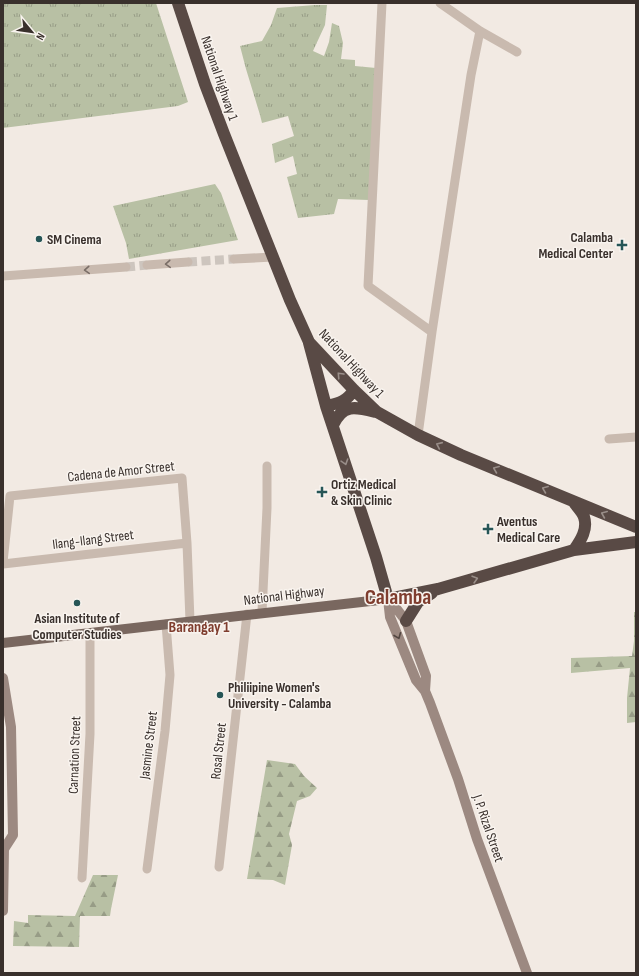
<svg xmlns="http://www.w3.org/2000/svg" width="639" height="976" font-family="'Sofia Sans Condensed',sans-serif">
	<style>
		.grass { fill: url(#grass-tufts) }
		.forest { fill: url(#forest-firs) }
		.lines { fill: none; stroke-linecap: round; stroke-linejoin: round }
		.street-tunnel { stroke: #cdc5be; stroke-width: 9; stroke-dasharray: 9 4.5; stroke-linecap: butt }
		.street { stroke: #c9baaf; stroke-width: 9 }
		.secondary { stroke: #9c8981; stroke-width: 10 }
		.primary { stroke: #79675f; stroke-width: 10 }
		.highway { stroke: #594a45; stroke-width: 12 }
		.oneway { stroke: #7a6e67 }
		.oneway2 { stroke: #998e89 }
		.oneway3 { stroke: #524641 }
		.poi-dot { fill: #265556; stroke: #f9f4ef; stroke-width: 1.5 }
		.labels { text-anchor: middle; stroke-width: 3; stroke-linejoin: round; paint-order: stroke }
		.street-label { font-size: 14px; fill: #39302c; stroke: #f9f4ef }
		.poi-label { font-size: 14px; font-weight: bold; fill: #39302c; stroke: #f9f4ef; text-anchor: start }
		.quarter-label { font-size: 16px; font-weight: bold; fill: #7f3d2e; stroke: #f9f4ef }
		.town-label { font-size: 22px; font-weight: bold; fill: #7f3d2e; stroke: #f9f4ef }
	</style>
	<defs>
		<pattern id="grass-tufts" width="24" height="20" patternUnits="userSpaceOnUse"><rect width="24" height="20" fill="#b8c0a4"/><path d="M3 7l-1-3M5 7V3M7 7l1-3M15 17l-1-3M17 17v-4M19 17l1-3" fill="none" stroke="#979c86"/></pattern>
		<pattern id="forest-firs" width="22" height="20" patternUnits="userSpaceOnUse"><rect width="22" height="20" fill="#b8c0a4"/><path d="M5 1l3.5 6h-7zM16 11l3.5 6h-7z" fill="#979c86"/></pattern>
	</defs>
	<rect width="100%" height="100%" fill="#f2eae3"/>
	<path class="grass" d="M3 3H156L188 102 178 106 3 128Z
		M315 5H327L325 25 313 51 324 56 329 42 332 23 339 26 343 43 341 59 355 60V66L376 68 369 200 338 199 334 214 298 218 287 177 297 174 293 156 275 163 272 144 294 136 288 116 262 123 260 115 246 69 240 46 262 41 271 25 277 8Z
		M215 184 221 193 238 240 129 259 126 243 113 206Z"/>
	<path class="forest" d="M634 612H636V722L627 723V698L630 668 571 673V658L632 656 634 641Z
		M267 760 295 764 304 776 317 788 310 796 297 801 289 834 292 845 285 885 273 880 247 879Z
		M93 875H118L111 909 110 916H80L79 947 13 946 14 921 28 923V915L75 916Z"/>
	<g class="lines">
		<path class="street-tunnel" d="M188 262 234 259
			M126 267 147 265"/>
		<path class="street" d="M382 3 368 286 432 332
			M440 3 480 31 517 52
			M234 259 273 257
			M147 265 188 262
			M3 276 126 267
			M418 435 432 332 471 75 480 31
			M609 439 636 437
			M3 562 10 496 182 478 187 543 190 621
			M3 564 187 543
			M262 612 267 508V466
			M219 867 247 614
			M147 869 165 731 170 675 166 624
			M82 878 90 734V633"/>
		<path class="secondary" d="M388 599 390 617 416 680 425 691 430 703 458 779 477 839 527 973
			M389 599 406 621 426 676 425 691
			M3 678 11 727 13 835 4 849 3 911"/>
		<path class="primary" d="M3 643 388 599"/>
		<path class="highway" d="M178 3 205 84 224 134 290 300 309 342 354 390 377 412 418 435 461 455 636 527
			M309 343 326 406 376 557 388 599 438 589 574 550 636 542
			M326 406C339 403 346 402 354 390
			M333 425C343 403 356 407 376 412
			M573 501C576 506 582 511 584 517 588 529 581 540 574 550
			M406 621 418 602 432 593"/>
	</g>
	<defs><path id="oneway-chevron" d="M-2-3.5L2.5 0L-2 3.5" fill="none" stroke-width="1.6" stroke-linecap="round" stroke-linejoin="round"/></defs>
	<g class="oneway">
		<use href="#oneway-chevron" transform="translate(168 264) rotate(176)"/>
		<use href="#oneway-chevron" transform="translate(87 270) rotate(176)"/>
	</g>
	<g class="oneway2">
		<use href="#oneway-chevron" transform="translate(340 375) rotate(-133)"/>
		<use href="#oneway-chevron" transform="translate(439 445) rotate(-156)"/>
		<use href="#oneway-chevron" transform="translate(345 462) rotate(72)"/>
		<use href="#oneway-chevron" transform="translate(496 469) rotate(-158)"/>
		<use href="#oneway-chevron" transform="translate(545 489) rotate(-158)"/>
		<use href="#oneway-chevron" transform="translate(604 514) rotate(-157)"/>
		<use href="#oneway-chevron" transform="translate(475 579) rotate(-16)"/>
	</g>
	<use class="oneway3" href="#oneway-chevron" transform="translate(398 636) rotate(68)"/>
	<g class="poi-dot">
		<circle cx="39" cy="239" r="4"/>
		<path d="M620 239h4v4h4v4h-4v4h-4v-4h-4v-4h4z"/>
		<path d="M320 486h4v4h4v4h-4v4h-4v-4h-4v-4h4z"/>
		<path d="M486 523h4v4h4v4h-4v4h-4v-4h-4v-4h4z"/>
		<circle cx="77" cy="603" r="4"/>
		<circle cx="220" cy="695" r="4"/>
	</g>
	<g class="labels">
		<g class="street-label">
			<text transform="translate(220 78) rotate(71)" y="5">National Highway 1</text>
			<text transform="translate(352 363) rotate(47)" y="5">National Highway 1</text>
			<text transform="translate(121 471) rotate(-6)" y="5">Cadena de Amor Street</text>
			<text transform="translate(93 539) rotate(-7)" y="5">Ilang-Ilang Street</text>
			<text transform="translate(284 595) rotate(-7)" y="5">National Highway</text>
			<text transform="translate(148 745) rotate(-83)" y="5">Jasmine Street</text>
			<text transform="translate(218 751) rotate(-84)" y="5">Rosal Street</text>
			<text transform="translate(74 755) rotate(-88)" y="5">Carnation Street</text>
			<text transform="translate(489 828) rotate(71)" y="5">J. P. Rizal Street</text>
		</g>
		<g class="poi-label">
			<text x="613" y="242" text-anchor="end">Calamba<tspan x="613" dy="16">Medical Center</tspan></text>
			<text x="47" y="244">SM Cinema</text>
			<text x="331" y="489">Ortiz Medical<tspan x="331" dy="16">&amp; Skin Clinic</tspan></text>
			<text x="497" y="526">Aventus<tspan x="497" dy="16">Medical Care</tspan></text>
			<text x="77" y="623" text-anchor="middle">Asian Institute of<tspan x="77" dy="16">Computer Studies</tspan></text>
			<text x="228" y="692">Philiipine Women's<tspan x="228" dy="16">University - Calamba</tspan></text>
		</g>
		<g class="quarter-label">
			<text x="199" y="632">Barangay 1</text>
		</g>
		<g class="town-label">
			<text x="398" y="604">Calamba</text>
		</g>
	</g>
	<rect width="639" height="976" fill="none" stroke="#39302c" stroke-width="8"/>
	<g transform="translate(32 32) rotate(119)" stroke="#f9f4ef" stroke-width="3" paint-order="stroke">
	<path d="M0-3L7 15L0 10L-7 15Z" fill="#39302c"/>
	<text y="-6" font-size="11" font-weight="bold" text-anchor="middle" fill="#39302c">N</text>
	</g>
</svg>
